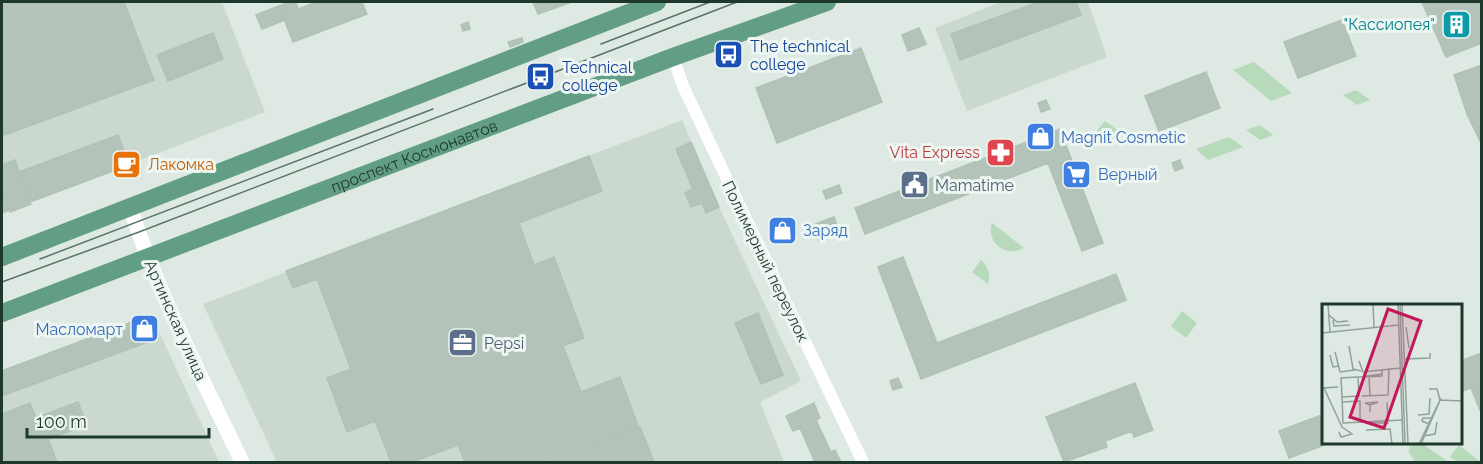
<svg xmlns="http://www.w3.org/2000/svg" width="1483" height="464" font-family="Raleway,sans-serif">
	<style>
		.built { fill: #cbd8d0 }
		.green { fill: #b6daba }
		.building { fill: #b3c3ba; stroke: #b0c2b8; stroke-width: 1.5 }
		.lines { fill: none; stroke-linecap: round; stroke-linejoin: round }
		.minor { stroke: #fff; stroke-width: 12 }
		.tertiary { stroke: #fff; stroke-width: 15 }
		.primary { stroke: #629e85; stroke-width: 18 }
		.tram { stroke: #597468; stroke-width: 1.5 }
		.labels { text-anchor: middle; stroke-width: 6; stroke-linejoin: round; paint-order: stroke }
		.culture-label { font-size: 16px; fill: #0d838f; stroke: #edf6f0; text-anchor: end }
		.transit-label { font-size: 16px; fill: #164399; stroke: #edf6f0; text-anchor: start }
		.shop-label { font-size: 16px; fill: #366cbe; stroke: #edf6f0; text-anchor: start }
		.health-label { font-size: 16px; fill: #be3a42; stroke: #edf6f0; text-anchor: end }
		.street-label { font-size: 16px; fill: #1f382d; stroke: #edf6f0 }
		.food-label { font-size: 16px; fill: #c56008; stroke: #edf6f0; text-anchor: start }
		.service-label { font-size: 16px; fill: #4e5e75; stroke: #edf6f0; text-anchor: start }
		.inset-road { fill: none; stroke: #91a29a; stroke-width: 1.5 }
		.view { fill: #c2185b; fill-opacity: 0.15; stroke: #c2185b; stroke-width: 3 }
		.inset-edge { fill: none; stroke: #1f382d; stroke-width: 3 }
	</style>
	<rect width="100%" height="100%" fill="#dde9e2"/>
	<path class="built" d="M2 2H222L265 112 31 202V204L10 212 9 210 2 213Z
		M1001 2H1088L1107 57 967 111 935 28Z
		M682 120 719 207 801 381 760 402 784 462H277L203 304Z
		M151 314 219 462H2V370Z"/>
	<path class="green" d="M1254 62 1292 93 1271 101 1233 70Z
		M1356 90 1370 100 1357 105 1343 95Z
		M1105 121 1120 132 1111 145 1095 133Z
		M1260 125 1273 135 1260 140 1246 130Z
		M1229 137 1243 147 1208 160 1196 149Z
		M992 223 1024 248C1006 258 986 243 992 223Z
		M981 260C988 267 991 274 988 284L972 272Z
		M1182 311 1197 323 1186 338 1171 326Z
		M1410 442H1420L1447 461 1415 462 1409 452Z
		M1459 445 1481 462H1458L1450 457Z"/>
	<path class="building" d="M2 2H124L154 80 2 136Z
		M290 2H296L298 9 317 2H362L367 14 293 42 279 6Z
		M533 2H572L538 14Z
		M1039 2H1076L1081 15 960 60 951 34Z
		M1422 2H1480L1482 6V43L1446 57Z
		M279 6 285 20 262 29 256 15Z
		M1342 20 1356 56 1298 78 1284 42Z
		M468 22 470 29 463 31 461 25Z
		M919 28 926 44 908 51 902 35Z
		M213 33 223 59 168 81 157 55Z
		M522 38 523 42 510 47 508 42Z
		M861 48 882 102 777 143 756 88Z
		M1482 65V145L1467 114 1454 75Z
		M1206 72 1220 108 1159 131 1145 96Z
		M1046 100 1050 109 1041 112 1038 103Z
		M1060 129 1103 243 1082 251 1048 163 865 234 855 208Z
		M118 135 129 165 30 202 19 172Z
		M691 142 719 207 706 213 702 203 691 207 685 193 693 189 676 149Z
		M589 156 602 191 519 223 534 265 554 257 584 338 563 346 581 392 620 377 638 426 543 462H465L458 445 418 460 419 462H391L375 421 347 432 327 378 351 369 317 279 293 288 286 271Z
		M15 160 31 204 10 212 2 189V165Z
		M1180 160 1183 168 1175 171 1172 163Z
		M839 185 842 193 826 199 823 191Z
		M2 189 9 210 2 213Z
		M834 217 840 233 819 241 813 225Z
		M903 257 937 343 1116 274 1126 300 921 379 878 267Z
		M758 313 783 375 761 384 735 323Z
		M148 316 156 339 2 396V371Z
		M1482 353V384L1460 392V361Z
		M1482 353V415L1471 388 1460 392V361Z
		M898 378 902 387 893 390 890 381Z
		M1135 383 1153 430 1134 437 1132 431 1105 441 1107 447 1064 462 1046 417Z
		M78 402 87 425 48 439 57 462H5L2 454V414L30 403 36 418Z
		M814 403 820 418 816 420 831 452 835 450 841 462H813L814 460 800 428 793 431 786 416Z
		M1324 414V442H1332L1289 458 1279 431Z
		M640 427 654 462H548Z"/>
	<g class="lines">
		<path class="minor" d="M673 57 683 86 735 196 863 462"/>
		<path class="tertiary" d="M130 207C159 296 202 378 242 462"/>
		<g class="primary">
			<path d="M2 257 657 2"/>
			<path id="s1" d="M2 313 673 57 827 2"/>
		</g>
		<path class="tram" d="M601 44 710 2
			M40 259 433 109
			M2 282 139 232 737 2"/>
	</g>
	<defs>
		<symbol id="building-square" viewBox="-11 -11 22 22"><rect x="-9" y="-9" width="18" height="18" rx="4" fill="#0f9aa8" stroke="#edf6f0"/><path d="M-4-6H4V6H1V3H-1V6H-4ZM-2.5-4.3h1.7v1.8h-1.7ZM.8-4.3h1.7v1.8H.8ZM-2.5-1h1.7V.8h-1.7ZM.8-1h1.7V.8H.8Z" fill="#fff"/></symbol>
		<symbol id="bus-square" viewBox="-11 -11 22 22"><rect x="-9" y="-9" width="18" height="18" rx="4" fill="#1a4fb4" stroke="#edf6f0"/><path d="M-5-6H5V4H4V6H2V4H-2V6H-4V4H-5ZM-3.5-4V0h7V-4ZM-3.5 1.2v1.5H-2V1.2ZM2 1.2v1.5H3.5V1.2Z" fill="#fff"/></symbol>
		<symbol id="shop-square" viewBox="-11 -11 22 22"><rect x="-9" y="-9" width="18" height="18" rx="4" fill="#3f7fe0" stroke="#edf6f0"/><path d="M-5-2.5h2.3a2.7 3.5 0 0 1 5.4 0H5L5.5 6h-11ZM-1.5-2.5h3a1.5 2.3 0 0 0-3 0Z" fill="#fff"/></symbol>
		<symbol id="pharmacy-square" viewBox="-11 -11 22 22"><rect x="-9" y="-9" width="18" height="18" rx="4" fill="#e0444e" stroke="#edf6f0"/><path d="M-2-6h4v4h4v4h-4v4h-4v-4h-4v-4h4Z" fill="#fff"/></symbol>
		<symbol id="cafe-square" viewBox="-11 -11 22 22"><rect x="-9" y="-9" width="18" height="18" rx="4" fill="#e8710a" stroke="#edf6f0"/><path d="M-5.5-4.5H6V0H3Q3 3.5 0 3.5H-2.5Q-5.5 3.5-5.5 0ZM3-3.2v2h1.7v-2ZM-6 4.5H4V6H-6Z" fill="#fff"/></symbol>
		<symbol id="supermarket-square" viewBox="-11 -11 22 22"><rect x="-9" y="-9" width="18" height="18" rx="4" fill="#3f7fe0" stroke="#edf6f0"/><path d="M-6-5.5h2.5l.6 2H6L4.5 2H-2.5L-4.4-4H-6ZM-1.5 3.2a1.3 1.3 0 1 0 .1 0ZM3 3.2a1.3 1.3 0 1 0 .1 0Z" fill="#fff"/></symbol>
		<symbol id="civic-square" viewBox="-11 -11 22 22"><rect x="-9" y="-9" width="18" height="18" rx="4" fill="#5c6f8a" stroke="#edf6f0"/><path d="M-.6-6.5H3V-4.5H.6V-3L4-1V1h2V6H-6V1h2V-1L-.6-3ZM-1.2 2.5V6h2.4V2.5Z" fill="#fff"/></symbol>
		<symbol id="office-square" viewBox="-11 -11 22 22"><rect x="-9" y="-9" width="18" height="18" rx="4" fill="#5c6f8a" stroke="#edf6f0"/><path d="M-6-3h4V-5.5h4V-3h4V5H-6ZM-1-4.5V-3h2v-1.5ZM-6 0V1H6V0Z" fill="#fff"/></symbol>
	</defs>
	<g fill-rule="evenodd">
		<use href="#building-square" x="1440" y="8" width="33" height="33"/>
		<use href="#bus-square" x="712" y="38" width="33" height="33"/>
		<use href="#bus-square" x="524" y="60" width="33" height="33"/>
		<use href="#shop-square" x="1024" y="120" width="33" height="33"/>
		<use href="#pharmacy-square" x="984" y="136" width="33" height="33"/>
		<use href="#cafe-square" x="110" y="148" width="33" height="33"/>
		<use href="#supermarket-square" x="1060" y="158" width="33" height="33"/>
		<use href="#civic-square" x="898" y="168" width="33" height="33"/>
		<use href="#shop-square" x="766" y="214" width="33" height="33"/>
		<use href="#shop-square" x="128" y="312" width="33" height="33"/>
		<use href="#office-square" x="446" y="326" width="33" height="33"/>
	</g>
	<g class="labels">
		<g class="culture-label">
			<text x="1435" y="30">"Кассиопея"</text>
		</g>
		<g class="transit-label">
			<text x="750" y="52">The technical<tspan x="750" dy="18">college</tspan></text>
			<text x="562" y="73">Technical<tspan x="562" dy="18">college</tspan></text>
		</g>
		<g class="shop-label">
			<text x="1061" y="143">Magnit Cosmetic</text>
			<text x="1098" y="180">Верный</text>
			<text x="803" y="236">Заряд</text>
			<text x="123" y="335" text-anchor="end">Масломарт</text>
		</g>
		<g class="health-label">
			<text x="980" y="158">Vita Express</text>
		</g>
		<g class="street-label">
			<text dy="6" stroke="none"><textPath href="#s1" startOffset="441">проспект Космонавтов</textPath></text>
			<text transform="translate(766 261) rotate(64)" y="6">Полимерный переулок</text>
			<text transform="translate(176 320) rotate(66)" y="6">Артинская улица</text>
		</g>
		<g class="food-label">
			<text x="148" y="170">Лакомка</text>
		</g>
		<g class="service-label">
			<text x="935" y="191">Mamatime</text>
			<text x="484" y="349">Pepsi</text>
		</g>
	</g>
	<g transform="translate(1322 304)">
		<rect width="140" height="140" fill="#dde9e2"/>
		<path class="inset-road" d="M6 0 8 28M76 0 81 140M78 0 83 140M80 0 86 140M7 11 15 18 26 17M11 16 12 22 28 21M52 23 51 0H67M84 23 87 44M0 29 77 21M140 30V78M27 42 31 65 39 67M13 48 18 68 33 66M8 51 11 63 17 62M82 55 108 54V49M37 57 41 68 78 64M60 66V70L39 73 60 72V70M36 73 37 92 20 93 19 74 35 73H39M47 73 48 92M16 83 2 84 20 123 30 130 19 133 17 128M107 85H115L118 96M40 92 66 91 67 65M20 93 21 119 80 116M118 96 140 97M20 98 38 97V115M65 98 66 116M48 101 43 99 56 98 48 101V108M96 111 107 110 108 94M45 119H67M107 120 100 117 101 114H110M44 126 68 125 70 140M101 132 113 130 115 118M97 140 118 96M99 140 119 94"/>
		<path class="view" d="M66 5 99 17 62 124 28 113Z"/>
		<rect width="140" height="140" class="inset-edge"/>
	</g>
	<rect width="1483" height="464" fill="none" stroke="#1f382d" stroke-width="6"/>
	<path d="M27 428v9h182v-9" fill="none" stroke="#1f382d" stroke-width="3"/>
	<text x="36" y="428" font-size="18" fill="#1f382d" stroke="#edf6f0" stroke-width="4.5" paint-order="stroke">100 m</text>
</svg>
